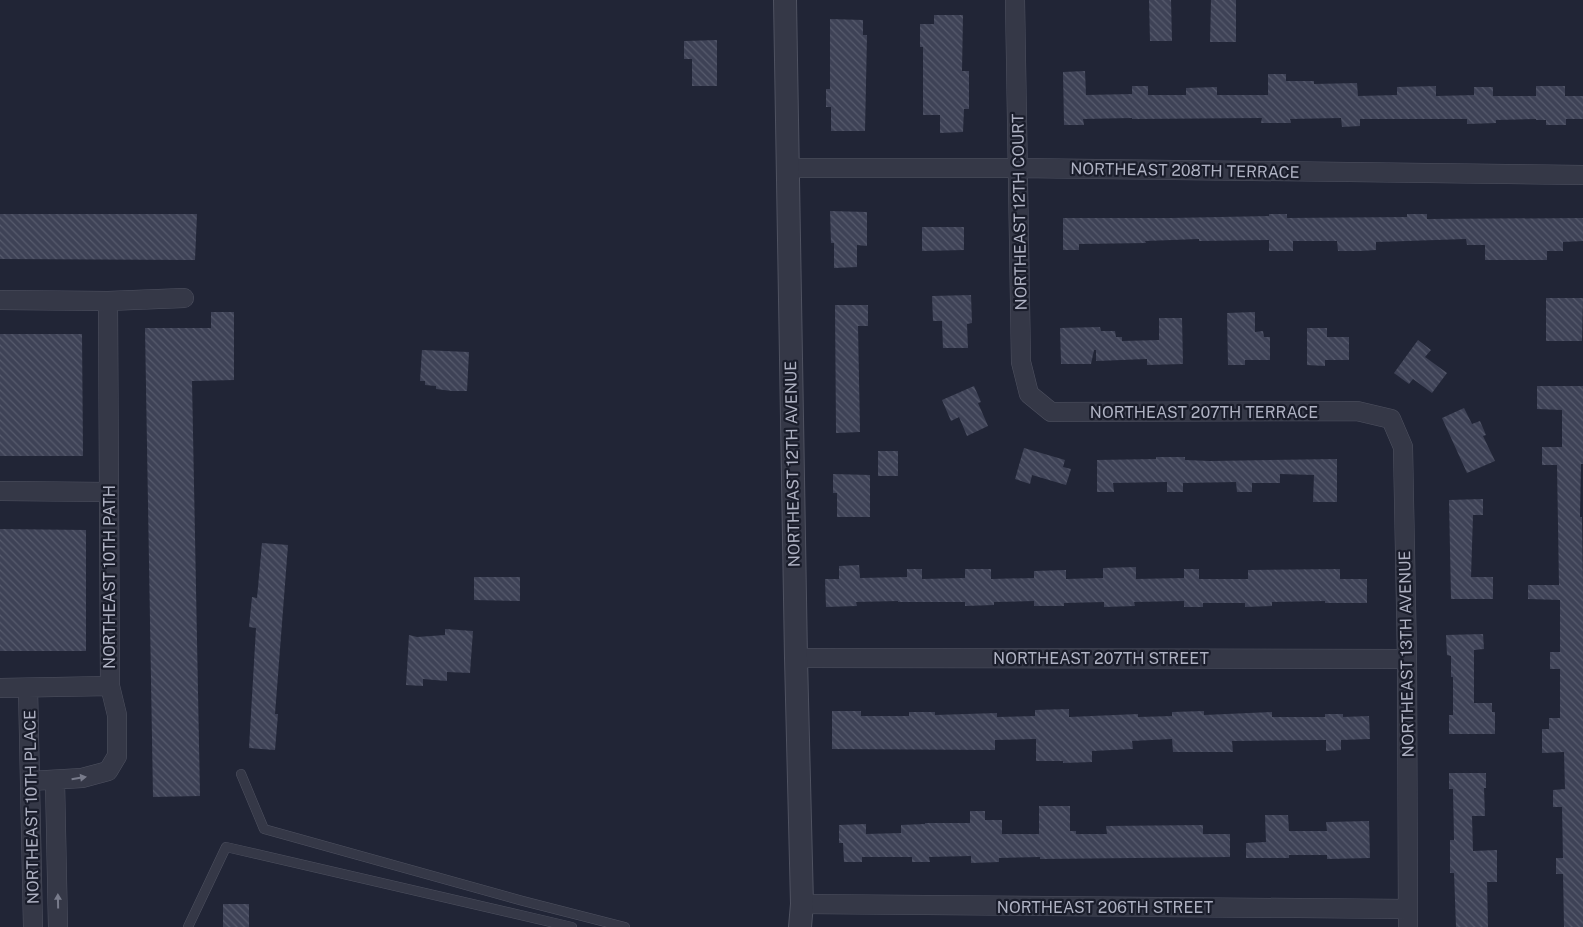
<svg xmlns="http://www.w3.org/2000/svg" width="1583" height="927" font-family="'Public Sans',sans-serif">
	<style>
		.building { fill: url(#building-back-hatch) }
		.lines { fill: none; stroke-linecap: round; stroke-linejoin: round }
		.service-casing { stroke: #4f5261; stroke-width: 10 }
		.minor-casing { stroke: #4f5261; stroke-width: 20 }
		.tertiary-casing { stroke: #4f5261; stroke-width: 24 }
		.service { stroke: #353847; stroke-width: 9 }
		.minor { stroke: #353847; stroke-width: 19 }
		.tertiary { stroke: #353847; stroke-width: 22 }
		.oneway { fill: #787b8b }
		.labels { text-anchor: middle; stroke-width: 4.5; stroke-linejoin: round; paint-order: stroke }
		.street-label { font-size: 16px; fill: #afb2c3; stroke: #1a1d2b }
	</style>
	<defs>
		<pattern id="building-back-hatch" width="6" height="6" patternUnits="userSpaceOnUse" patternTransform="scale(1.25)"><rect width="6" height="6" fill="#3e4256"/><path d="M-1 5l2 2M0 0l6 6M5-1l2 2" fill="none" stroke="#575b6d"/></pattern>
	</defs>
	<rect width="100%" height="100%" fill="#212536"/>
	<path class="building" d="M1149 0H1171L1172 41H1150Z
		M1211 0H1236V42H1210Z
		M934 15H963L962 71H969V109H964L963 132 940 133V115H923V47H920V24H934Z
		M830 19 863 20V35H867L865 131H831V107H826V89H830Z
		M717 40V86H692V59H684V41Z
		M1085 71 1086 95 1132 94V86H1148V95H1186V88L1217 87V95H1268V74H1286V81H1314V84L1357 83 1358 96 1397 95V87L1436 86V96L1474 95V87H1493V96H1536V86H1565V96H1583V119H1566V125H1546V120H1536V119L1496 120V123L1467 124V119H1360V126L1342 127 1341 118 1290 119 1291 123H1261L1262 118 1132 119V118L1083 119 1084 125H1064L1063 72Z
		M830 211 867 212V246L857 245V267L834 268V243H831Z
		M0 214H197L195 260 0 259Z
		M1269 214H1287V218L1407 217V214H1427V219L1583 218V241L1563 242V251H1547V260H1485V245H1467L1466 239 1376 242V250L1360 251H1338L1337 241H1293V251H1269V240L1199 241V239L1145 241 1146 243 1079 244V250H1063V218H1172L1269 216Z
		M922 227H964V250L922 251Z
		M971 295 972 323 967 324 968 348H943L942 321H933L932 296Z
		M1546 298H1583L1582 341H1546Z
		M835 305H868V326H858L860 432 836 433Z
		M211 312H234V380L192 381 200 796 153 797 145 328H211Z
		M1255 312V332L1263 331 1264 337H1270V360H1245V365H1228L1227 313Z
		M1159 318H1182L1183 364 1147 365V359L1096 361V350H1094L1091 364H1061L1060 328 1100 327 1101 331H1115L1116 337H1122V341L1159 340Z
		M1307 328H1327V337H1349V360H1325V366L1307 365Z
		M0 334H82L83 456H0Z
		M1418 340 1431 350 1425 357 1447 373 1432 393 1413 379 1409 384 1394 373Z
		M422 350 469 352 467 391H452L436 389V386L425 385V381H420Z
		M974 386 981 402 978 403 988 426 967 436 959 417 951 421 942 400Z
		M1537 386H1583V464H1581L1580 517H1582L1583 585V927H1564L1563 874H1556V858H1563L1562 807H1553V790L1565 789 1564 752 1542 753V729H1549V718H1560V669H1550V652H1560V600L1528 599V585H1559L1557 465H1542V447H1562V410L1537 409Z
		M1464 408 1472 424 1480 421 1486 435 1483 436 1495 461 1467 473 1442 418Z
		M1024 448 1065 460 1063 467 1071 469 1066 485 1032 475 1030 484 1015 479Z
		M878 451H898V476H878Z
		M1156 457H1185V460L1210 461 1337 459V502H1313L1314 475 1280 474V483H1252V492H1237L1236 482 1183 483V492H1167V482L1113 483 1114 492H1097V460L1156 459Z
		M833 474 870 475V517H837V493H833Z
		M1483 499V515H1473L1471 577H1493V599H1451L1449 500Z
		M0 529 86 530V651H0Z
		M262 543 288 545 275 714H278L275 750 249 748 256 628 249 627 252 597 257 598Z
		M859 565 860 578 907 577V569H922V579L965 578V569H991V579L1034 578V571L1066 570V579L1103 578V568L1136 567V579L1184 578V569H1199V579H1248V570L1340 569V579H1367V603H1325V601L1272 602V606L1245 607V603H1203V607H1184V601L1134 602 1135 606 1104 607V602L1064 603V606H1034V601L994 602V605L965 606V602H898V601L856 602 857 606 826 607 825 579H839V566Z
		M474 577H520V601L474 600Z
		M445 629 473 631 470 673 447 672V681L423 679V686L406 685 409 635 417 637 445 635Z
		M1483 634 1484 649 1474 650V703H1492V712H1495V734H1449V715H1453V677H1451V656L1447 655 1446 635Z
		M1069 709V717L1138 714V717L1172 716V712L1204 711V715L1272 712V717H1325V714H1343V717L1369 716 1370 739 1341 740V750L1326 751V740L1232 741 1233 752H1173L1172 739 1132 741 1133 749 1092 751V762L1063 763V761H1036V739L995 740V750L832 749V711H861V716H909V712H935V715L997 713V717L1035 716V710Z
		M1449 773H1486V788H1484L1485 816H1472L1473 851 1497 850V882H1487L1488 927H1456L1454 873H1450V840H1454L1453 789H1449Z
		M1039 806H1070V831H1076V834H1107L1106 826 1203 825V834H1230V857L1040 859V857L999 858V862L971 863V856L929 857 930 862H912V857H862V862H844L843 843H839V825L866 824V834L901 833V825L925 824V823H970V811H985V820H1002V834H1039Z
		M1265 815H1288L1289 831H1327L1326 822 1369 821 1370 858 1327 859V855H1289V858H1246V843L1266 842Z
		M223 904H249V927H223Z"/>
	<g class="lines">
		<defs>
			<path id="service" d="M241 774 264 829 523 901 625 927
				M188 927 226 847 572 927"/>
			<path id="minor" d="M1015 0 1021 362 1029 394 1051 412 1357 411 1391 419 1403 447 1407 659 1408 927
				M787 168H1019L1583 175
				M0 300 108 301 184 298
				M0 491 109 492
				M796 658 1407 659
				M0 688 110 686
				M28 688 33 927
				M30 781 82 778 108 771 117 756V715L110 686 108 301
				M55 781 58 927
				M802 904 1408 909"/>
			<path id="tertiary" d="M785 0 796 658 802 904 800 927"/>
		</defs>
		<use href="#service" class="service-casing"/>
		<use href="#minor" class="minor-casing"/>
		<use href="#tertiary" class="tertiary-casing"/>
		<use href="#service" class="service"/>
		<use href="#minor" class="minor"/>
		<use href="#tertiary" class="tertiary"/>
	</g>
	<defs><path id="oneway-solid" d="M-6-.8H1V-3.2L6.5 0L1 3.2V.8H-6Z" transform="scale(1.25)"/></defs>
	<g class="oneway">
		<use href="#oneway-solid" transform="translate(79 778) rotate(-9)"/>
		<use href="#oneway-solid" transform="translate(58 901) rotate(-91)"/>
	</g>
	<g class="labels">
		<g class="street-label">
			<text transform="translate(1185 170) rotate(1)" y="6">NORTHEAST 208TH TERRACE</text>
			<text transform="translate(1019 212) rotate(-91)" y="6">NORTHEAST 12TH COURT</text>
			<text x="1204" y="418">NORTHEAST 207TH TERRACE</text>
			<text transform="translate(792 464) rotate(-91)" y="6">NORTHEAST 12TH AVENUE</text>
			<text transform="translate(109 577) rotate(-90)" y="6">NORTHEAST 10TH PATH</text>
			<text transform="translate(1406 654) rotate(-91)" y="6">NORTHEAST 13TH AVENUE</text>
			<text x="1101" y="664">NORTHEAST 207TH STREET</text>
			<text transform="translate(31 807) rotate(-91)" y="6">NORTHEAST 10TH PLACE</text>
			<text x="1105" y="913">NORTHEAST 206TH STREET</text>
		</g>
	</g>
</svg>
